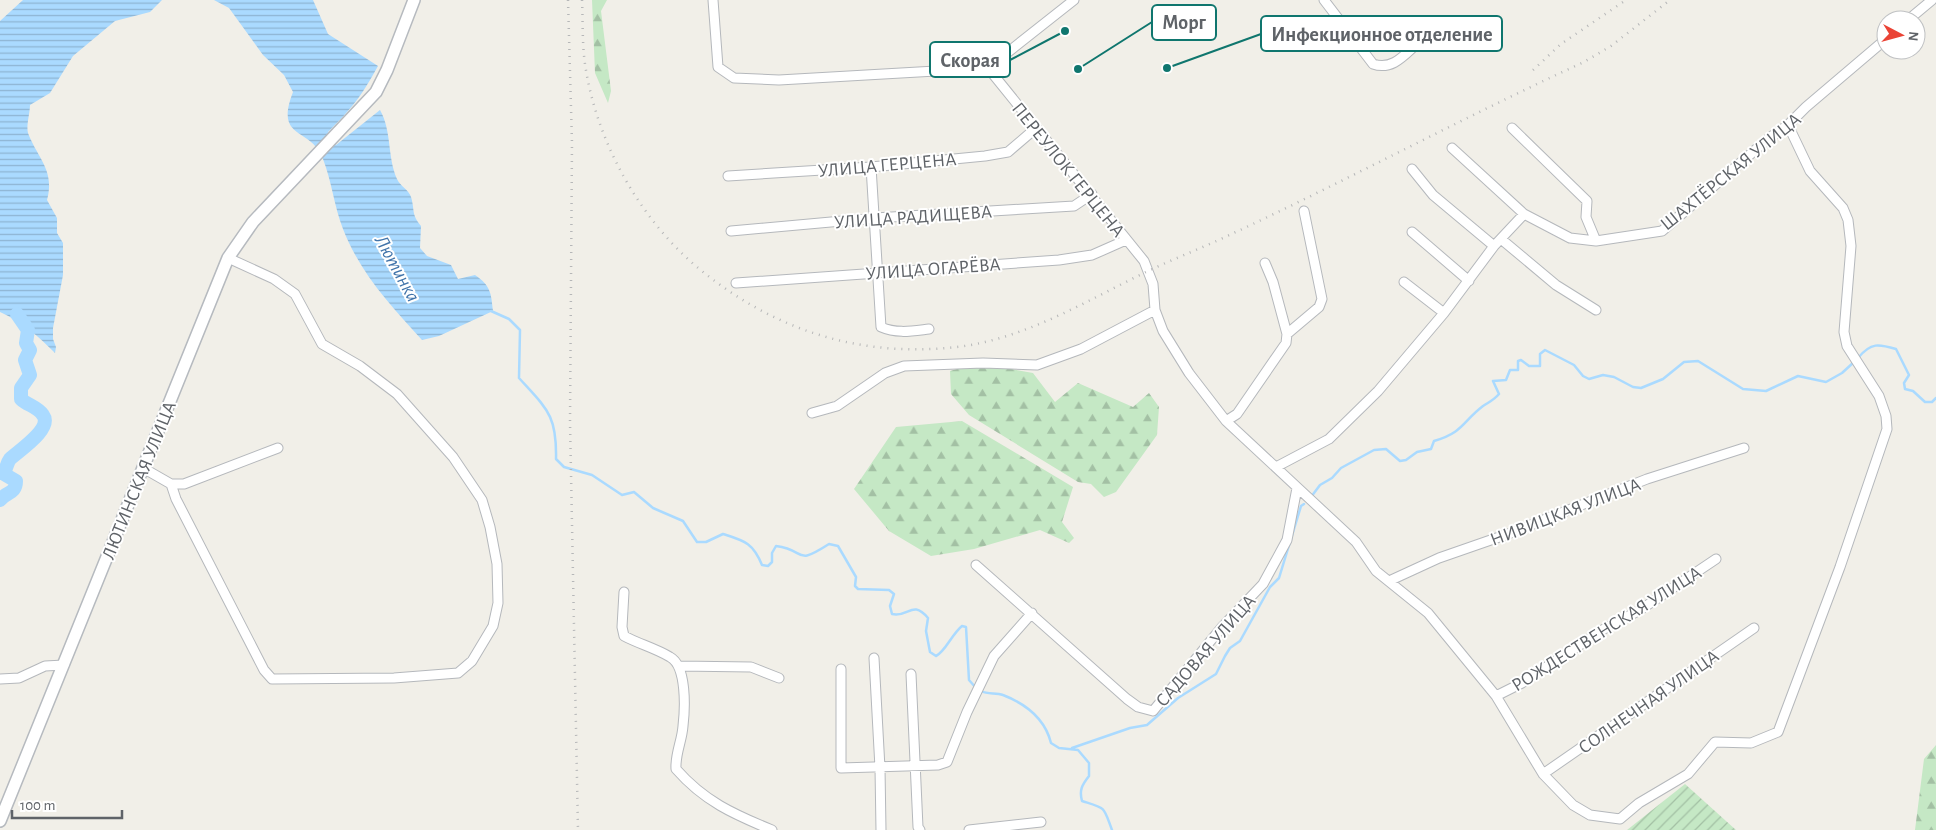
<svg xmlns="http://www.w3.org/2000/svg" width="1936" height="830" font-family="'Alegreya Sans',sans-serif">
	<style>
		.forest { fill: url(#forest-firs) }
		.garden { fill: url(#garden-furrows) }
		.water { fill: url(#water-rules) }
		.lines { fill: none; stroke-linecap: round; stroke-linejoin: round }
		.stream { stroke: #aadaff; stroke-width: 2.5 }
		.river { stroke: #aadaff; stroke-width: 14 }
		.street-casing { stroke: #b5b8bc; stroke-width: 11 }
		.secondary-casing { stroke: #b6babf; stroke-width: 14 }
		.street { stroke: #fff; stroke-width: 9 }
		.secondary { stroke: #fff; stroke-width: 11 }
		.rail { stroke: #b6b7b8; stroke-width: 2.5; stroke-dasharray: 1 6; stroke-linecap: butt }
		.labels { text-anchor: middle; stroke-width: 4; stroke-linejoin: round; paint-order: stroke }
		.street-label { font-size: 19px; fill: #5f6368; stroke: #fff }
		.water-label { font-size: 20px; font-style: italic; fill: #4174aa; stroke: #fff }
		.leader { fill: none; stroke: #0f766e; stroke-width: 2 }
		.callout-dot { fill: #0f766e; stroke: #fff; stroke-width: 2 }
		.callout { fill: #fff; stroke: #0f766e; stroke-width: 2 }
		.callout-label { font-size: 20px; text-anchor: middle; font-weight: bold; fill: #5f6368 }
	</style>
	<defs>
		<pattern id="forest-firs" width="22" height="20" patternUnits="userSpaceOnUse" patternTransform="scale(1.25)"><rect width="22" height="20" fill="#c5e8c5"/><path d="M5 1l3.5 6h-7zM16 11l3.5 6h-7z" fill="#a3c0a4"/></pattern>
		<pattern id="garden-furrows" width="10" height="10" patternUnits="userSpaceOnUse" patternTransform="scale(1.25)"><rect width="10" height="10" fill="#c5e8c5"/><path d="M-1 1l2-2M0 10L10 0M9 11l2-2" fill="none" stroke="#a3c0a4"/></pattern>
		<pattern id="water-rules" width="6" height="5" patternUnits="userSpaceOnUse" patternTransform="scale(1.25)"><rect width="6" height="5" fill="#aadaff"/><path d="M0 2.5h6" fill="none" stroke="#8eb4d2"/></pattern>
	</defs>
	<rect width="100%" height="100%" fill="#f1efe8"/>
	<path class="forest" d="M592 0H607L601 11 611 91 608 103 595 73Z
		M964 367H1000L1033 373 1055 402 1078 383 1133 407 1149 393 1159 407 1157 435 1116 492 1104 497 1091 484 1078 482 969 415 951 394 950 371Z
		M962 421 1073 487 1062 522 1074 538 1069 543 1040 530 974 549 931 556 889 531 854 489 896 427Z
		M1936 745V830H1915L1924 759Z"/>
	<path class="garden" d="M1685 784 1736 830H1627Z"/>
	<path class="water" d="M23 0H162L150 12 115 21 73 56 50 93 30 105C30 113 26 126 28 133 38 159 55 170 47 200L57 218V233L63 243V275L53 328V339L56 347 55 353C39 337 21 321 0 312V21Z
		M214 0H313L328 34 378 66C361 97 352 108 328 132L336 145 380 110C392 131 387 156 397 179 400 186 409 190 411 197 415 210 411 214 421 226L420 248 427 256 451 265 458 279 475 275C491 286 491 293 493 311L439 336 422 340C391 306 360 273 343 229 334 206 332 182 323 159 311 126 274 141 293 92L284 75 263 55 229 8Z"/>
	<g class="lines">
		<path class="stream" d="M491 311 509 319 520 330 519 378C547 409 557 415 556 459L564 467 592 475 622 495 634 492 653 508 683 521 697 542H706L723 534C745 541 753 543 762 565L768 566 772 562V553L776 546C808 550 793 567 829 544L838 546 856 577 855 586 858 589 889 590 894 594 890 606 892 614C909 618 912 599 928 618L926 631 930 652 936 656C945 652 952 634 962 626L966 627 969 680 976 688
			M1858 358C1871 342 1879 344 1896 349L1909 375 1904 383 1905 389 1913 391 1925 402H1932L1936 398
			M1311 497 1320 485 1332 478 1341 468 1374 450 1386 449 1400 461 1406 460 1417 452 1431 449 1434 441C1464 432 1462 422 1483 406 1489 402 1494 400 1499 394L1493 381 1506 380 1510 370H1518V361L1521 360 1529 366H1540V354L1545 350 1574 365 1583 376 1589 379 1603 375 1614 377 1633 387 1641 388 1663 379 1684 362 1698 361 1743 389 1766 391 1798 376 1826 382 1842 373 1854 362
			M981 691C988 695 996 692 1003 695 1026 704 1045 719 1051 743L1059 748 1078 750 1089 763V776C1082 785 1079 790 1082 801 1107 809 1103 806 1112 830
			M1072 748 1130 728 1147 725 1178 698 1216 674 1225 656 1230 648 1240 641 1270 587 1279 578 1301 506 1304 504"/>
		<path class="river" d="M0 500C6 492 16 494 16 481L4 474C6 469 7 463 10 459 18 451 53 429 43 415 38 407 27 405 21 399V388L30 375 25 360 30 350 26 343 28 330 17 314"/>
		<defs>
			<path id="street" d="M713 0 718 67 734 78 779 80 988 68 1074 0
				M1324 0 1373 64C1393 71 1405 54 1419 42
				M1908 20 1932 0
				M988 68 1144 261 1153 284 1155 310 1163 331 1189 373 1226 421 1356 542 1376 571 1428 613 1496 696 1543 774 1573 805 1590 815 1620 819 1639 803 1688 774 1715 742 1751 743 1778 732 1840 567 1887 429 1886 416 1879 396 1847 346 1844 332 1851 246 1848 220 1843 208 1810 171 1788 125
				M1512 128 1587 201 1586 217 1596 241
				M1452 148 1524 214 1570 238 1596 241 1662 231 1769 138 1788 125 1806 107 1886 39
				M871 167 881 327C897 334 912 331 929 329
				M1412 169 1433 195 1494 246
				M728 176 871 167 985 156 1008 152 1036 128
				M731 231 875 218 1074 206 1092 194
				M1412 232 1469 281
				M1501 239 1556 285 1596 310
				M1404 282 1444 313
				M736 283 1059 260 1092 255 1126 240
				M1287 334 1319 307 1322 299 1304 211
				M812 413 837 406 885 373 904 366 983 363 1037 365 1081 349 1155 310
				M1226 421 1237 414 1286 343 1287 334 1273 282 1265 263
				M1276 467 1329 439 1378 391 1444 313 1494 246 1524 214
				M143 468 171 484 176 499 264 670 272 679 394 678 458 673 472 661 493 626 498 603 497 564 490 527 482 500 453 457 397 394 360 366 322 344 295 294 274 279 228 258
				M171 484H184L278 448
				M976 565 1127 699 1138 707 1153 711 1222 627 1263 584 1287 540 1297 488
				M1389 581 1439 558 1508 534 1647 479 1744 448
				M624 592 622 627 624 636C639 644 655 648 670 657 687 666 685 709 683 726 682 741 675 754 676 769 704 801 733 814 772 830
				M874 658 880 768 881 830
				M679 666 751 667 779 678
				M841 669V768L938 765 947 762 967 712 994 656 1032 613
				M911 674 918 827 920 830
				M0 679 19 678 45 666 64 665
				M1496 696 1522 683 1604 629 1640 610 1716 559
				M1543 774 1754 628
				M969 830 1041 822"/>
			<path id="secondary" d="M0 821 228 258 253 222 376 92 387 70 414 0"/>
		</defs>
		<use href="#street" class="street-casing"/>
		<use href="#secondary" class="secondary-casing"/>
		<use href="#street" class="street"/>
		<use href="#secondary" class="secondary"/>
		<path class="rail" d="M568 0 572 143 570 422 578 830
			M582 0C583 21 582 43 585 64 596 140 638 217 697 267 773 330 859 358 957 347 1025 339 1086 301 1146 272 1171 260 1197 250 1223 238 1344 182 1462 118 1584 62L1611 46 1670 0
			M1533 70 1561 44 1626 0"/>
	</g>
	<g class="labels">
		<g class="street-label">
			<text transform="translate(887 164) rotate(-5)" y="7">УЛИЦА ГЕРЦЕНА</text>
			<text transform="translate(1069 169) rotate(51)" y="7">ПЕРЕУЛОК ГЕРЦЕНА</text>
			<text transform="translate(1730 171) rotate(-39)" y="7">ШАХТЁРСКАЯ УЛИЦА</text>
			<text transform="translate(913 216) rotate(-4)" y="7">УЛИЦА РАДИЩЕВА</text>
			<text transform="translate(933 268) rotate(-4)" y="7">УЛИЦА ОГАРЁВА</text>
			<text transform="translate(138 480) rotate(-68)" y="7">ЛЮТИНСКАЯ УЛИЦА</text>
			<text transform="translate(1565 511) rotate(-21)" y="7">НИВИЦКАЯ УЛИЦА</text>
			<text transform="translate(1606 628) rotate(-32)" y="7">РОЖДЕСТВЕНСКАЯ УЛИЦА</text>
			<text transform="translate(1205 650) rotate(-49)" y="7">САДОВАЯ УЛИЦА</text>
			<text transform="translate(1648 701) rotate(-35)" y="7">СОЛНЕЧНАЯ УЛИЦА</text>
		</g>
		<g class="water-label">
			<text transform="translate(398 268) rotate(61)" y="7">Лютинка</text>
		</g>
	</g>
	<path class="leader" d="M1078 69L1152 22M1167 68L1261 34M1065 31L1010 60"/>
	<g class="callout-dot">
		<circle cx="1078" cy="69" r="5"/>
		<circle cx="1167" cy="68" r="5"/>
		<circle cx="1065" cy="31" r="5"/>
	</g>
	<g class="callout">
		<rect x="1152" y="5" width="64" height="35" rx="5"/>
		<rect x="1261" y="16" width="241" height="35" rx="5"/>
		<rect x="930" y="42" width="80" height="35" rx="5"/>
	</g>
	<g class="callout-label">
		<text x="1184" y="29">Морг</text>
		<text x="1382" y="41">Инфекционное отделение</text>
		<text x="970" y="67">Скорая</text>
	</g>
	<g transform="translate(1901 35) rotate(96)"><circle r="24" fill="#ffffff" stroke="#bfc1c3"/>
	<path d="M0-4L9 19L0 12L-9 19Z" fill="#ea4335"/>
	<text y="-8" font-size="14" font-weight="bold" text-anchor="middle" fill="#5f6368">N</text>
	</g>
	<path d="M12 810v8h110v-8" fill="none" stroke="#5f6368" stroke-width="2.5"/>
	<text x="20" y="810" font-size="15" fill="#5f6368" stroke="#ffffff" stroke-width="4" paint-order="stroke">100 m</text>
</svg>
